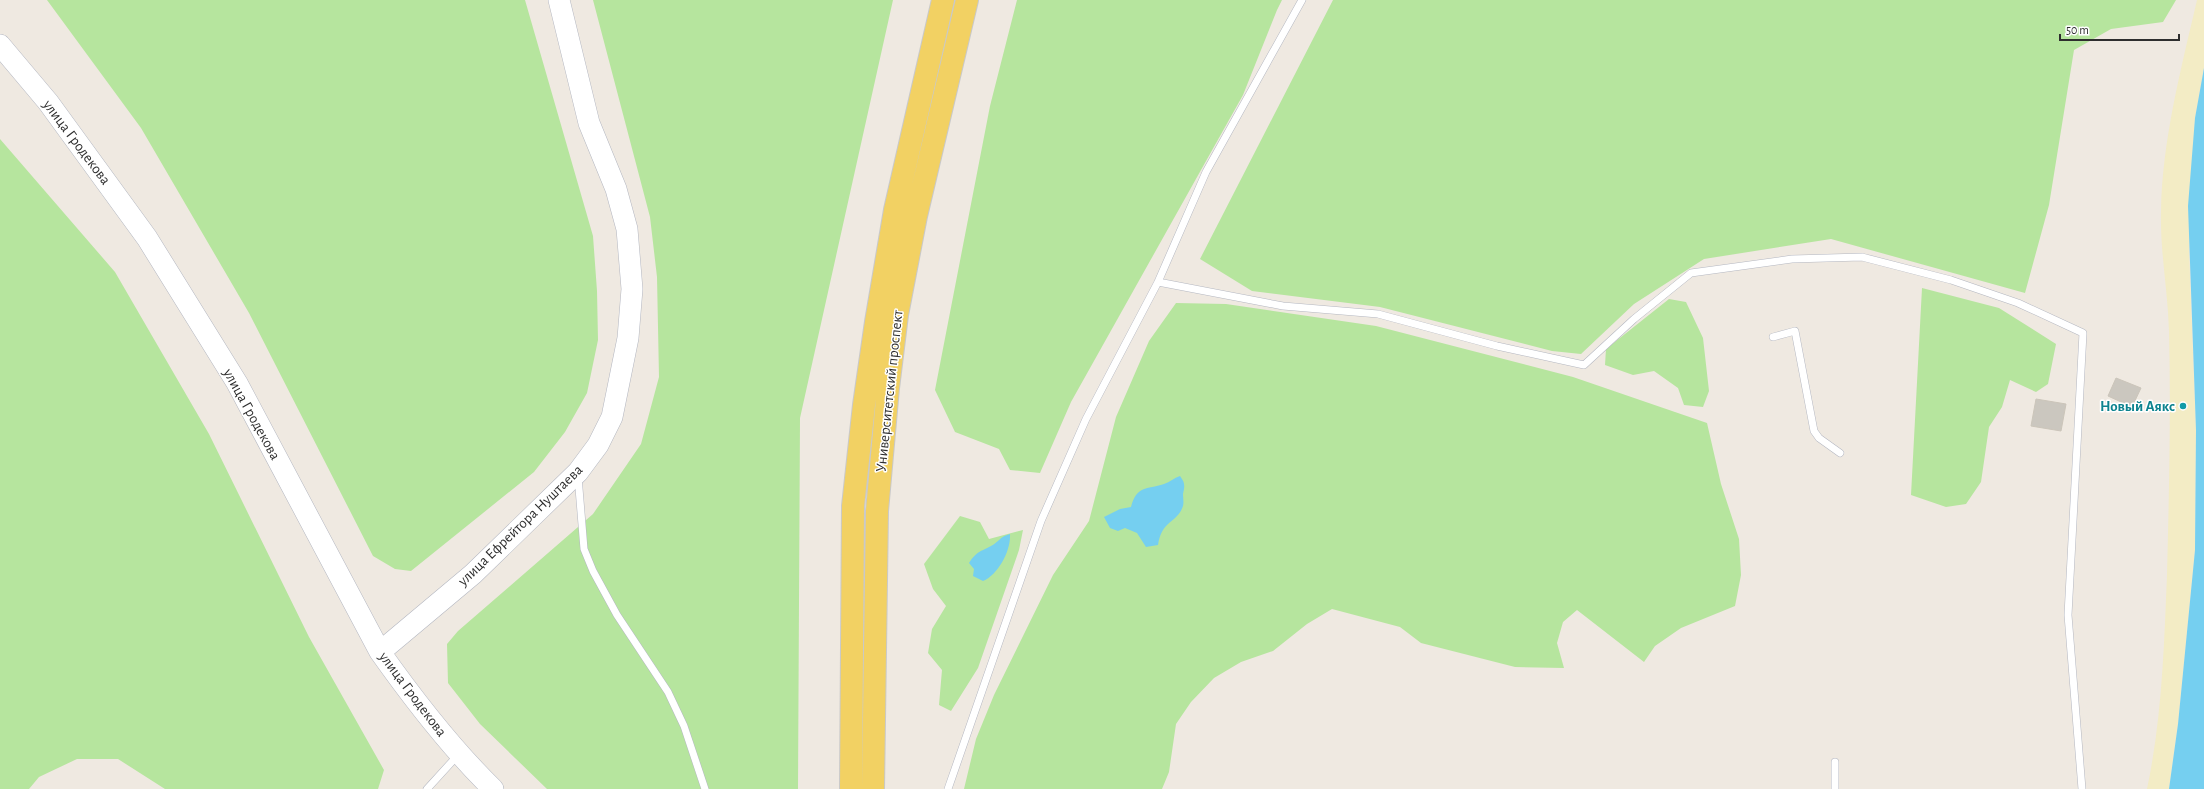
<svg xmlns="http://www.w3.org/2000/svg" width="2204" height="789" font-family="'Alegreya Sans',sans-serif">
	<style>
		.green { fill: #b6e59e }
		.sand { fill: #f3ecc5 }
		.water { fill: #75cff0 }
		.building { fill: #cbc7bf; stroke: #cbc5ba }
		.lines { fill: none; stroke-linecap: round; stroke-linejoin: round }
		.service-casing { stroke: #b4b7c1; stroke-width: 8 }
		.secondary-casing { stroke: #b4b7c1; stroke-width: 22 }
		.primary-casing { stroke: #c9c9c9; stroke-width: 24 }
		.service { stroke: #fff; stroke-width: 7 }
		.secondary { stroke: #fff; stroke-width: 21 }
		.primary { stroke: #f2d163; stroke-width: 22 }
		.culture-dot { fill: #0f9aa8; stroke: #fff; stroke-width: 1.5 }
		.labels { text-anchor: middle; stroke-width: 3; stroke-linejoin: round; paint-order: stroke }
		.street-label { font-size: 15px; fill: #2e2e2e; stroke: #fff }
		.culture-label { font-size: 15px; font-weight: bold; fill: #0d838f; stroke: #fff; text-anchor: end }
	</style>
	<rect width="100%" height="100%" fill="#efe9e1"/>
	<path class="green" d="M47 0H525L593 236 597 291 598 340 587 393 565 432 534 472 411 571 395 569 373 556 249 313 141 128Z
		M593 0H893L800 418 798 789H547L480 724 448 683 447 644 458 631 593 514 641 444 659 377 657 277 650 217Z
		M1017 0H1282L1277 10 1243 95 1071 402 1040 473 1010 470 999 449 955 432 935 390 990 106Z
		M1333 0H2176L2163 22 2111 29 2074 50 2049 205 2025 293 1831 239 1704 259 1634 304 1581 354 1552 351 1380 307 1252 291 1200 259Z
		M0 139 115 272 209 434 309 637 384 770 378 789H165L118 759H77L39 777 29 789H0Z
		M1922 288 1999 308 2056 344 2048 384 2036 392 2010 380 2002 407 1989 427 1981 482 1966 504 1946 507 1911 495Z
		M1669 299 1686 302 1703 338 1709 391 1703 407 1684 405 1678 388 1654 371 1633 375 1605 365 1606 349Z
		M1176 303 1226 304 1376 326 1573 377 1707 423 1721 484 1739 539 1741 575 1735 606 1681 628 1655 646 1644 662 1577 610 1563 622 1557 643 1564 668 1515 667 1421 643 1400 627 1332 609 1307 624 1273 651 1241 662 1214 678 1191 702 1176 724 1169 772 1162 789H964L976 739 994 695 1053 575 1089 521 1116 417 1149 341Z
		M960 516 980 522 989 539 1023 530 1019 550 978 668 951 711 939 705 942 670 928 653 932 629 946 606 933 589 924 564Z"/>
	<path class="sand" d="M2197 0H2204V68L2195 118 2189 250 2196 430 2195 550 2178 724 2169 789H2147C2162 718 2164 647 2167 575 2169 494 2171 413 2169 331 2168 292 2160 252 2161 212 2162 141 2181 69 2197 0Z"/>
	<path class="water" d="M2204 68V789H2169L2178 724 2195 550 2196 430 2188 206 2195 118Z
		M1180 476C1185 483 1185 485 1183 494 1183 498 1184 502 1183 506 1177 524 1162 519 1158 545L1146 547 1137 533 1125 528 1118 531 1110 528 1104 517 1120 509 1131 507C1137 485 1146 490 1164 484 1170 482 1174 478 1180 476Z
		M1010 534C1011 550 999 574 983 581L973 576 974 569 969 563C977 551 980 552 991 546 999 542 999 537 1010 534Z"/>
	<path class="building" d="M2116 378 2141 388 2132 407 2108 396Z
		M2036 399 2066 404 2061 431 2031 426Z"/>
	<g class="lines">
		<defs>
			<path id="service" d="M1158 282 1283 306 1378 314 1497 346 1584 365 1634 319 1691 273 1792 259 1862 257 1951 280 2018 303 2083 333 2068 615 2082 789
				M1773 337 1795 331 1814 431 1819 438 1840 453
				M578 476 584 549 593 571 617 615 668 692 684 726 705 789
				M427 789 458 755
				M948 789 1041 521 1086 419 1158 282 1206 172 1302 0
				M1835 789V762"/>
			<path id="secondary" d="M0 45 48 102 147 238 237 383 380 652C414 700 450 747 493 789
				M380 652 473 574 578 472 598 445 612 417 628 338 632 289 627 229 616 189 589 123 559 0"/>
			<path id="primary" d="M851 789 853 506 864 405 876 322 895 210 943 0
				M873 789 877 511 888 388 897 315 916 216 967 0"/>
		</defs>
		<use href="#service" class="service-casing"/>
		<use href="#secondary" class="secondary-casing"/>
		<use href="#primary" class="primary-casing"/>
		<use href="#service" class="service"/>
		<use href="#secondary" class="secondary"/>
		<use href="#primary" class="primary"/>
	</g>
	<circle class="culture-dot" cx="2183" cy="406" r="4"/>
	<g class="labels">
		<g class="street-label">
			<text transform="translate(77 142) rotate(53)" y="5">улица Гродекова</text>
			<text transform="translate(889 391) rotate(-84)" y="5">Университетский проспект</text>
			<text transform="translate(252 414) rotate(61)" y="5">улица Гродекова</text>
			<text transform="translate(520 525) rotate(-44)" y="5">улица Ефрейтора Нуштаева</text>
			<text transform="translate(413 694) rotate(53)" y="5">улица Гродекова</text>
		</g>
		<g class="culture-label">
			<text x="2175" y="411">Новый Аякс</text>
		</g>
	</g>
	<path d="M2060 34v6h119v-6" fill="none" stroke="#2e2e2e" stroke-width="2"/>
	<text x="2066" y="34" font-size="12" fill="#2e2e2e" stroke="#ffffff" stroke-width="3" paint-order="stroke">50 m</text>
</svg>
